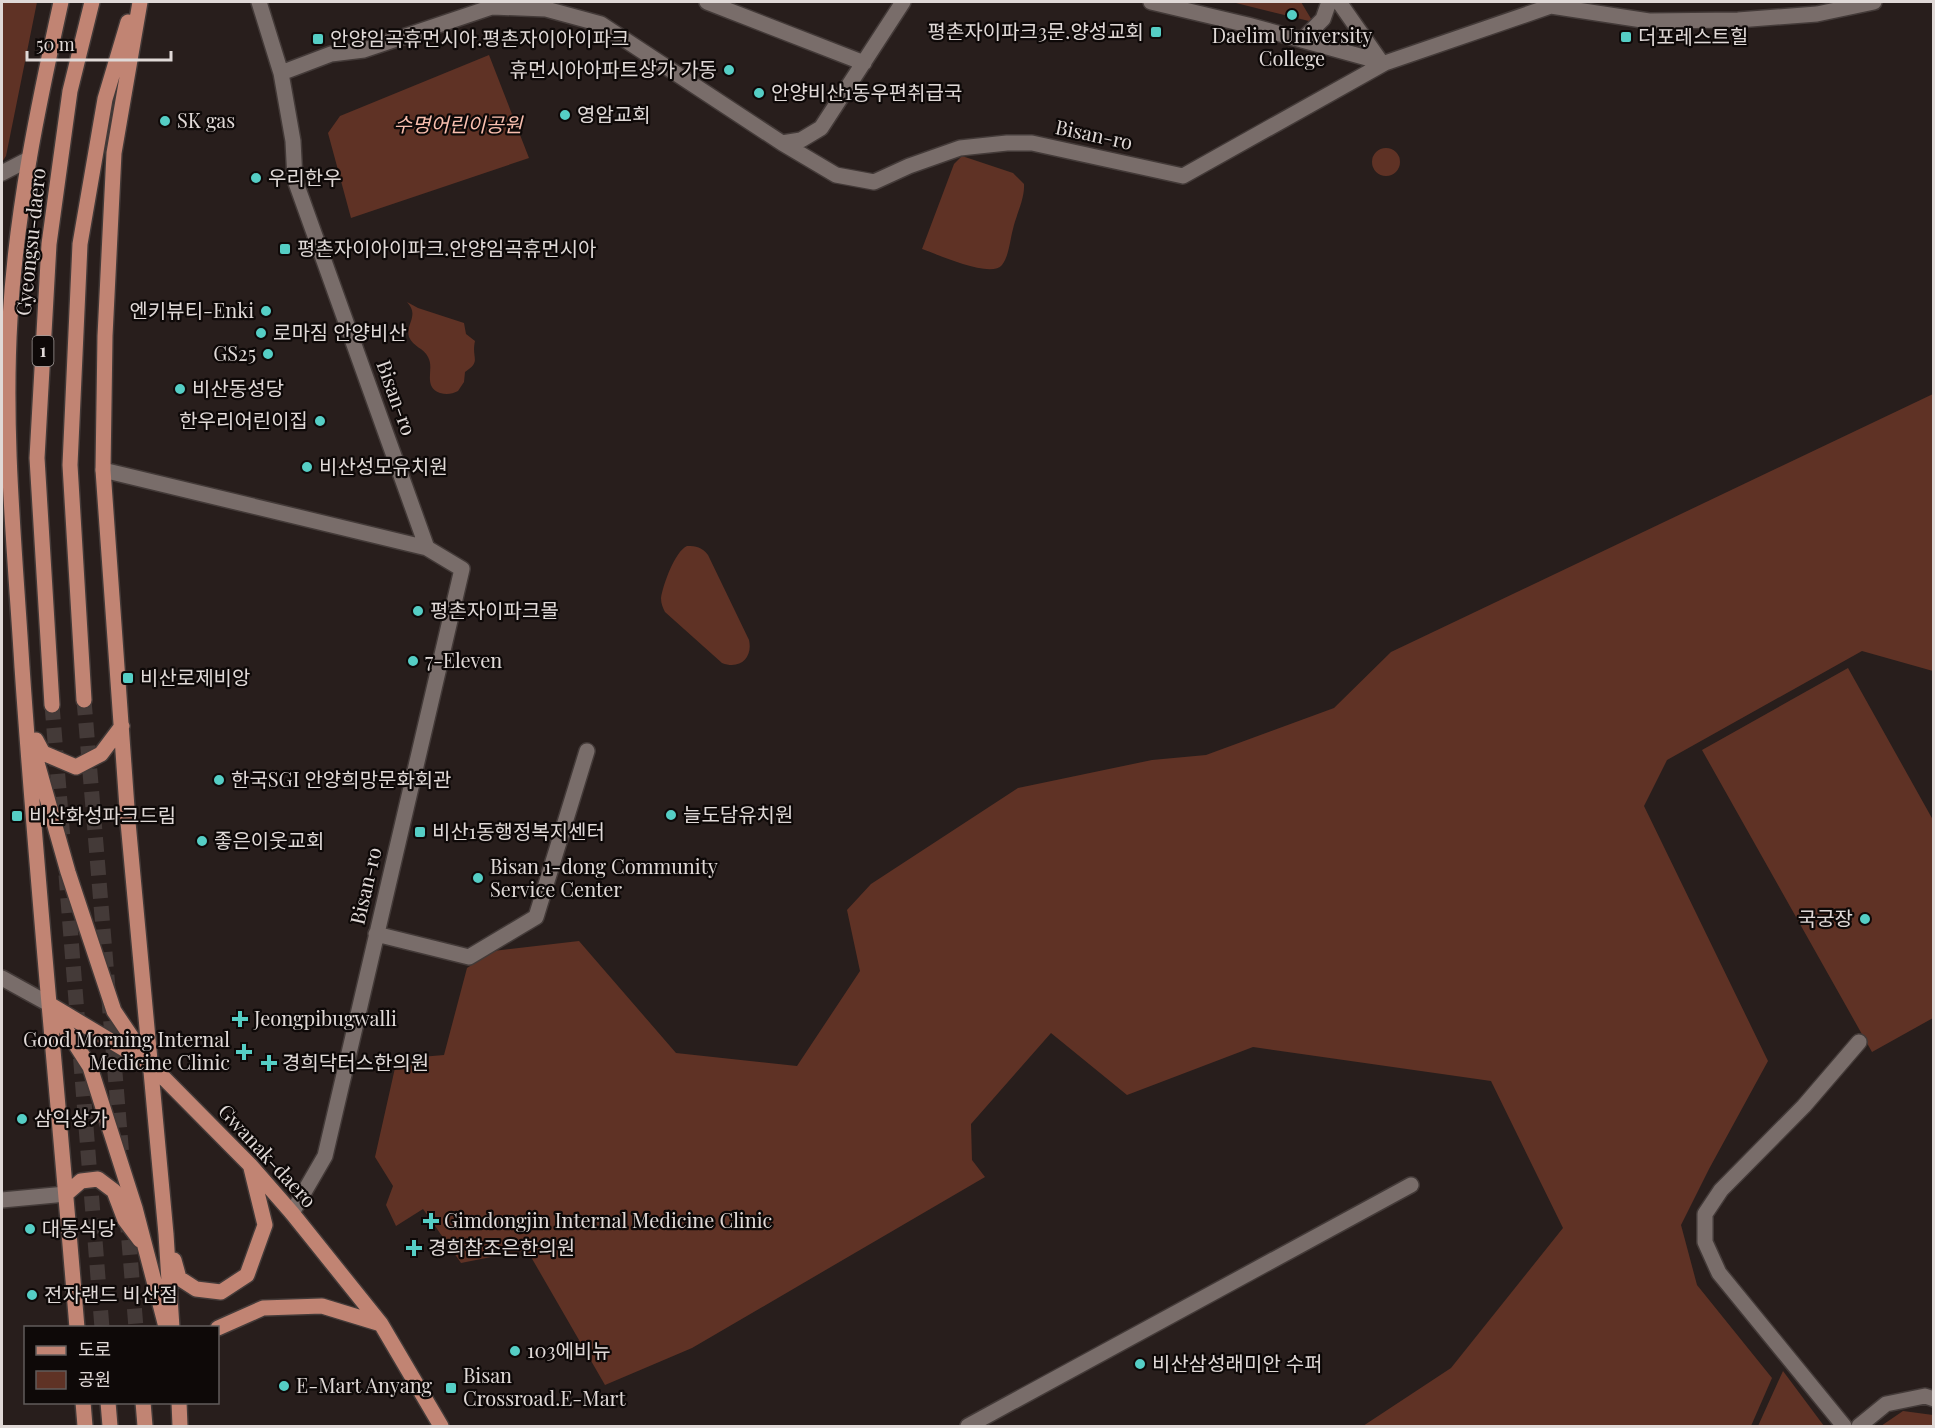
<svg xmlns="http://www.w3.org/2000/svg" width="1935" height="1428" font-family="'Playfair Display','Noto Sans KR',serif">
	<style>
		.green { fill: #5f3225 }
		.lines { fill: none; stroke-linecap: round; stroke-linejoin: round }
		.major-tunnel { stroke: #443a38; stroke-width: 15; stroke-dasharray: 15 8; stroke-linecap: butt }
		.minor-casing { stroke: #433a38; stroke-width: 18 }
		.major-casing { stroke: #433a38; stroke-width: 18 }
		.minor { stroke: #796d6a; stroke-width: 15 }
		.major { stroke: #c18473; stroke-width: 15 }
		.poi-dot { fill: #55cec5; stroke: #0e0908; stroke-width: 2 }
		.labels { text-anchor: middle; stroke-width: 4.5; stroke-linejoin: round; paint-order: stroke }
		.shield { fill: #0e0908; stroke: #a19b99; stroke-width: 1.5 }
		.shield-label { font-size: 18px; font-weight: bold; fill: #e0d9d7 }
		.poi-label { font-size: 20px; fill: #e0d9d7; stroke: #0e0908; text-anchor: start }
		.park-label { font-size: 20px; font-style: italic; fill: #f9bfaf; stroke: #0e0908 }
		.street-label { font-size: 20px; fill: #e0d9d7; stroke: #0e0908 }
	</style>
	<rect width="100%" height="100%" fill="#281e1c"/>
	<path class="green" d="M2 2H37L6 156 2 162Z
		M1232 2H1301L1313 22Z
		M489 55 529 158 351 218 328 133 340 116Z
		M1372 162a14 14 0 1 1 28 0a14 14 0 1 1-28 0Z
		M962 156 1013 173 1024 184C1025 199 1016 215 1013 229 1010 240 1009 256 1002 265 991 279 937 254 922 249L954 164Z
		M407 302 418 308 464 323 466 334 475 341C471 359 482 361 465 372L464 382 458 391C452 394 447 395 440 393 422 386 435 369 428 357 424 348 413 347 409 337 405 324 420 316 407 302Z
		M1933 394V671L1862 651 1667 760 1644 806 1768 1061 1709 1169 1681 1225 1697 1285 1772 1378 1751 1426H1363L1451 1368 1563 1228 1491 1081 1253 1047 1127 1095 1051 1033 971 1124 972 1160 985 1177 692 1348 605 1385 527 1250 461 1263 423 1209 396 1226 386 1205 393 1186 375 1157 397 1059 444 1055 467 968 493 951 579 941 676 1053 797 1066 860 971 847 910 871 884 1018 788 1152 760 1206 755 1334 708 1391 652Z
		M687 546C696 546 702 547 708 555L749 640C753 658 740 670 722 663L665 612C663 608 661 604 661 598 663 585 675 551 687 546Z
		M1848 668 1933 820V1018L1872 1052 1702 750Z
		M1783 1371 1824 1426H1758Z
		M1903 1411 1933 1415V1426H1881Z"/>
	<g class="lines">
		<path class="major-tunnel" d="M84 700 122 1157
			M52 705 63 839
			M66 875 102 1328
			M127 1217 136 1328"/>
		<defs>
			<path id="minor" d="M259 2 281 73 293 141 295 180 427 548 462 569 325 1156 292 1213
				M707 2 864 63
				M1151 2 1248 25 1385 63 1551 6 1649 21 1738 20 1817 14 1874 2
				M1339 2 1381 62
				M1302 40 1323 19 1329 2
				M281 73 331 54 364 50 492 7 546 9 601 24 782 143 836 175 874 182 909 166 960 148 1007 143H1032L1183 176 1385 63
				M782 143 801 140 821 128 903 2
				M2 173 29 159
				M103 470 427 548
				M376 934 469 957 536 917 587 751
				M2 978 49 1004
				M2 1200 66 1194
				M968 1426 1411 1185
				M1844 1426 1719 1273 1705 1242V1214L1721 1190 1804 1106 1859 1042
				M1859 1426 1886 1404 1925 1396 1934 1399"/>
			<path id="major" d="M61 2C38 106 16 212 10 319 3 435 15 551 22 667 37 887 59 1107 77 1328
				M140 2 114 153 105 336 103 470 128 822 166 1234 172 1328
				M84 700 70 465 80 244 105 99 128 22
				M52 705 37 458 49 244 70 91 92 2
				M36 740 43 753 76 767 101 754 122 726
				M34 752 68 872 114 1011 147 1060
				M49 1004 151 1065 250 1165 292 1213 381 1324 441 1426
				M51 1006 90 1067 135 1208 165 1323
				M66 1194 81 1181 98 1179 114 1191 125 1220 140 1240
				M174 1260 179 1278 196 1289 221 1292 247 1275 265 1225 251 1168
				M218 1328 263 1308 322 1306 381 1324
				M83 1402 85 1426
				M108 1402 110 1426
				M143 1402 145 1426
				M179 1402 180 1426"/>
		</defs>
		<use href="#minor" class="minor-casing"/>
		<use href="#major" class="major-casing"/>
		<use href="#minor" class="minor"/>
		<use href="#major" class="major"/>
	</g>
	<g class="poi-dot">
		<circle cx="1292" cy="15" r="6"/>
		<rect x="1150" y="26" width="12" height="12" rx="3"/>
		<rect x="1620" y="31" width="12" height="12" rx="3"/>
		<rect x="312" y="33" width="12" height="12" rx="3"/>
		<circle cx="729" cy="70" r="6"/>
		<circle cx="759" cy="93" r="6"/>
		<circle cx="565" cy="115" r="6"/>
		<circle cx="165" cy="121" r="6"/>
		<circle cx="256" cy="178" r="6"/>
		<rect x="279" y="243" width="12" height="12" rx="3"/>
		<circle cx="266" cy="311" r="6"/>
		<circle cx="261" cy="333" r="6"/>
		<circle cx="268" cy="354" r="6"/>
		<circle cx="180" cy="389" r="6"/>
		<circle cx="320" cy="421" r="6"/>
		<circle cx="307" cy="467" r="6"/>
		<circle cx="418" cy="611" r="6"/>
		<circle cx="413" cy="661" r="6"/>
		<rect x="122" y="672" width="12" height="12" rx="3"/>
		<circle cx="219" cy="780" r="6"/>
		<circle cx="671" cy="815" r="6"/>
		<rect x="11" y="810" width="12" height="12" rx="3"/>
		<rect x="414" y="826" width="12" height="12" rx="3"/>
		<circle cx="202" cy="841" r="6"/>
		<circle cx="478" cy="878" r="6"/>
		<circle cx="1865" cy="919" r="6"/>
		<path d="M237 1010h6v6h6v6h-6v6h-6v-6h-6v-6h6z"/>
		<path d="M241 1043h6v6h6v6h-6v6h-6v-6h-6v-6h6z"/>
		<path d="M266 1054h6v6h6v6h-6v6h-6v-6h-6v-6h6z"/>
		<circle cx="22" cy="1119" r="6"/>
		<path d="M428 1212h6v6h6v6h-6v6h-6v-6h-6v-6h6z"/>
		<circle cx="30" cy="1229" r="6"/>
		<path d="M411 1239h6v6h6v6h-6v6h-6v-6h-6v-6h6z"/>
		<circle cx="32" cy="1295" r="6"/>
		<circle cx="515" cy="1351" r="6"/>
		<circle cx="1140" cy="1364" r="6"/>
		<circle cx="284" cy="1386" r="6"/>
		<rect x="445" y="1382" width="12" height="12" rx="3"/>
	</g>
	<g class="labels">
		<rect class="shield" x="32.5" y="336" width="21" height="30" rx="4.5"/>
		<g class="shield-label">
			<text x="43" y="357">1</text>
		</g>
		<g class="poi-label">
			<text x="1144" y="39" text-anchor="end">평촌자이파크3문.양성교회</text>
			<text x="1292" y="43" text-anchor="middle">Daelim University<tspan x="1292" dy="23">College</tspan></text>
			<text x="1638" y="44">더포레스트힐</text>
			<text x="330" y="46">안양임곡휴먼시아.평촌자이아이파크</text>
			<text x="717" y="77" text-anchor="end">휴먼시아아파트상가 가동</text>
			<text x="771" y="100">안양비산1동우편취급국</text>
			<text x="577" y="122">영암교회</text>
			<text x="177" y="128">SK gas</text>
			<text x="268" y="185">우리한우</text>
			<text x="297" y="256">평촌자이아이파크.안양임곡휴먼시아</text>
			<text x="254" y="318" text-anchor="end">엔키뷰티-Enki</text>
			<text x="273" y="340">로마짐 안양비산</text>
			<text x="256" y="361" text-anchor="end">GS25</text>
			<text x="192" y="396">비산동성당</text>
			<text x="308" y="428" text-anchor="end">한우리어린이집</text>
			<text x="319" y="474">비산성모유치원</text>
			<text x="430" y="618">평촌자이파크몰</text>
			<text x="425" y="668">7-Eleven</text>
			<text x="140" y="685">비산로제비앙</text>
			<text x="231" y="787">한국SGI 안양희망문화회관</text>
			<text x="683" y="822">늘도담유치원</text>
			<text x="29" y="823">비산화성파크드림</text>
			<text x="432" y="839">비산1동행정복지센터</text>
			<text x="214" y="848">좋은이웃교회</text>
			<text x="490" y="874">Bisan 1-dong Community<tspan x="490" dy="23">Service Center</tspan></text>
			<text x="1853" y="926" text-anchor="end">국궁장</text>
			<text x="254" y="1026">Jeongpibugwalli</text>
			<text x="230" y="1047" text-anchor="end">Good Morning Internal<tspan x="230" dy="23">Medicine Clinic</tspan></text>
			<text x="282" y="1070">경희닥터스한의원</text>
			<text x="34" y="1126">삼익상가</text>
			<text x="444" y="1228">Gimdongjin Internal Medicine Clinic</text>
			<text x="42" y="1236">대동식당</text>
			<text x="428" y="1255">경희참조은한의원</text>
			<text x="44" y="1302">전자랜드 비산점</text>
			<text x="527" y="1358">103에비뉴</text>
			<text x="1152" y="1371">비산삼성래미안 수퍼</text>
			<text x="463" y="1383">Bisan<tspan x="463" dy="23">Crossroad.E-Mart</tspan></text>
			<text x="296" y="1393">E-Mart Anyang</text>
		</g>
		<g class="park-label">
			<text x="458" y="132">수명어린이공원</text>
		</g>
		<g class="street-label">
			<text transform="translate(1094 135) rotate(12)" y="7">Bisan-ro</text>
			<text transform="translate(31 242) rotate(-84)" y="7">Gyeongsu-daero</text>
			<text transform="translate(396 398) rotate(70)" y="7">Bisan-ro</text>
			<text transform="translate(366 886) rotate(-77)" y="7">Bisan-ro</text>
			<text transform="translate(267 1156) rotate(47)" y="7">Gwanak-daero</text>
		</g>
	</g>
	<rect width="1935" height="1428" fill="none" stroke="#e0d9d7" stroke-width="6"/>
	<rect x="24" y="1326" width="195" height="78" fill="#0e0908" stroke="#625c5b" stroke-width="1.5"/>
	<rect x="36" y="1346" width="30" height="9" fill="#c18473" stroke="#625c5b" stroke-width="1.5"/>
	<text x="78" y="1356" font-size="18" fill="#e0d9d7">도로</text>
	<rect x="36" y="1371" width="30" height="18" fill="#5f3225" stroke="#625c5b" stroke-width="1.5"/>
	<text x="78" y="1386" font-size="18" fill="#e0d9d7">공원</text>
	<path d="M27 51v9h144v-9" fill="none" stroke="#e0d9d7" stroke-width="3"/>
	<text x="36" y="51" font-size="18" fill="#e0d9d7" stroke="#0e0908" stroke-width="4.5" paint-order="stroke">50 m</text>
</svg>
